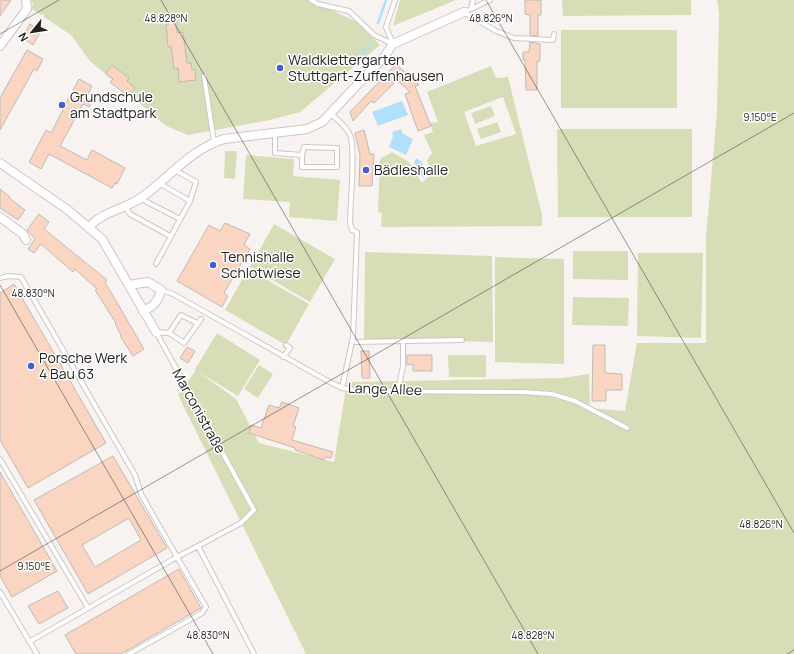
<svg xmlns="http://www.w3.org/2000/svg" width="794" height="654" font-family="Manrope,sans-serif">
	<style>
		.green { fill: #d7deb7; fill-rule: evenodd }
		.water { fill: #b1e1fa }
		.lines { fill: none; stroke-linecap: round; stroke-linejoin: round }
		.stream { stroke: #b1e1fa; stroke-width: 2.5 }
		.building { fill: #f9d5c2; stroke: #bfbab8; fill-rule: evenodd }
		.service-casing { stroke: #ccc7c5; stroke-width: 6 }
		.minor-casing { stroke: #ccc7c5; stroke-width: 10 }
		.service { stroke: #fff; stroke-width: 4 }
		.minor { stroke: #fff; stroke-width: 8 }
		.ticks { fill: none; stroke: #232221; stroke-width: 1; stroke-opacity: 0.45 }
		.poi-dot { fill: #445ed2; stroke: #fff; stroke-width: 1.5 }
		.labels { text-anchor: middle; stroke-width: 3; stroke-linejoin: round; paint-order: stroke }
		.poi-label { font-size: 14px; fill: #232221; stroke: #fff; text-anchor: start }
		.street-label { font-size: 14px; fill: #232221; stroke: #fff }
		.ticks-label { font-size: 10px; text-anchor: middle; fill: #232221; stroke: #fff; stroke-width: 3; stroke-linejoin: round; paint-order: stroke }
	</style>
	<rect width="100%" height="100%" fill="#f8f3f1"/>
	<path class="green" d="M30 0H311L357 22 380 45 300 112 270 120 188 135 166 126 90 61 71 35 32 9 33 3Z
		M400 0H456L393 26Z
		M562 0H691V15L563 16Z
		M717 0H794V654H306L178 395 196 370 195 369 217 333 260 360 238 396 197 371 236 399 259 443 334 462 347 382 562 378 589 374 590 408 625 411 637 343H706V237L717 112 719 14Z
		M561 30H677V108H561Z
		M491 66 496 78 508 77 542 215V226L381 227 382 213 378 212 380 159 392 152 409 162 422 183 432 173 427 160 432 153 424 135 433 132 430 123 438 122 427 92ZM503 97 516 134 476 146 464 112Z
		M491 106 495 116 475 124 471 113Z
		M497 122 501 132 481 139 477 129Z
		M557 129H692V217H558Z
		M225 151H237L235 179 224 178Z
		M246 155 294 159 293 176 340 180 337 221 289 217 290 202 243 199Z
		M274 224 335 259 310 302 250 267Z
		M573 251H628V280L573 279Z
		M365 252 492 256 493 342 364 339Z
		M638 253H703L701 338 637 336Z
		M495 257 564 259V364L495 362Z
		M248 269 309 304 286 345 225 310Z
		M573 297 629 298 628 326 572 325Z
		M448 355H486V377H449Z
		M259 365 273 374 258 398 244 389Z"/>
	<path class="water" d="M402 101 408 115 378 126 372 112Z
		M401 129 403 134 413 139 406 155 389 147 393 136 392 132Z
		M416 158 421 161 427 173 423 178 417 166 414 163Z"/>
	<g class="lines">
		<path class="stream" d="M378 23 386 0
			M361 55 370 42"/>
	</g>
	<path class="building" d="M0 0H11L0 16Z
		M525 0H541V15H538V36L530 35V15L525 14Z
		M175 17 177 33 183 32 187 63H191L192 70 195 69 196 80 179 82 178 68 174 69 171 46 168 47 166 25H168L167 18Z
		M30 24 41 31 33 45 22 38Z
		M530 42 540 44V61H537V90H526L525 60H523V52H529Z
		M27 50 43 59 37 71 34 69 0 130V98Z
		M396 64 419 85 415 86 431 126 418 131 405 94 410 92 397 80 374 103 371 101 353 121 350 112Z
		M112 65 129 78 127 81 135 88 128 96 110 82 113 79 106 73Z
		M79 79 92 86 86 98 92 101 89 107 83 104 60 146 87 160 92 150 125 168 117 184 115 183 112 188 49 154 41 169 29 162 46 130 51 133Z
		M364 130 370 154H374L372 186H359L360 155 355 133Z
		M0 189 10 197 9 198 25 210 18 220 0 208Z
		M39 214 49 222 44 229 107 280 105 282 144 349 133 356 120 336 121 335 115 324 116 323 95 290 97 289 75 269 73 272 41 244 34 253 28 249 35 239 27 230Z
		M225 223 250 234 244 245 250 249 224 293 228 296 222 307 177 281 209 225 220 231Z
		M14 284 106 443 28 488 0 440V293Z
		M593 345H605V373L622 374V390H606V401H592Z
		M187 347 195 351 188 363 180 358Z
		M361 351H369L370 378H362Z
		M407 355H432V371H413V364L407 365Z
		M282 402 299 408 293 426 296 427 292 440 333 452 331 458 325 457 324 460 295 450V448L249 433 251 425 261 428 269 405 279 408Z
		M113 456 167 548 88 594 34 500ZM129 518 141 540 95 567 82 545Z
		M0 472 57 571 12 597 0 576Z
		M179 569 201 608 121 654H76L65 635Z
		M58 591 68 608 39 624 28 606Z"/>
	<g class="lines">
		<defs>
			<path id="service" d="M311 0 318 4 349 11 374 35 393 44
				M471 9 490 0
				M464 12 496 31 514 38 553 40 554 34
				M464 12 471 9 473 0
				M393 44 386 27 395 0
				M204 76 214 142
				M331 114C338 120 346 126 350 135 356 147 350 205 350 222L352 230 357 232 353 337 342 388
				M275 133V153L302 155V167H337V148L304 147 302 155
				M159 183 190 201
				M142 197 145 201 180 219
				M125 207 130 214 170 236
				M156 264 190 201 196 182 175 170
				M0 278 8 276 21 277 135 475 141 494 177 557 29 642
				M161 290 173 294 326 380 342 388 359 391 522 392 552 394 575 401 627 428
				M156 332 254 510 241 523 198 546
				M156 332 169 333 181 315 197 323
				M169 333 184 343 201 319
				M352 342 462 340
				M283 357 290 348 286 345
				M398 391 403 366V341
				M0 459 88 608
				M0 592 37 654
				M129 654 202 613 206 607 177 557 198 546 254 654"/>
			<path id="minor" d="M0 46 27 9 26 0
				M0 163 68 210 102 239 156 332
				M0 217 23 234 26 240
				M90 226C104 211 126 209 142 197 170 177 191 149 224 139L307 129 322 122 384 57 393 44 464 12
				M129 285 148 282 161 290C158 302 154 306 143 311"/>
		</defs>
		<use href="#service" class="service-casing"/>
		<use href="#minor" class="minor-casing"/>
		<use href="#service" class="service"/>
		<use href="#minor" class="minor"/>
	</g>
	<path class="ticks" d="M161 0 538 654M486 0 794 533M0 34 59 0M0 285 213 654M0 571 794 113M787 654 794 650"/>
	<g class="poi-dot">
		<circle cx="280" cy="68" r="4"/>
		<circle cx="62" cy="105" r="4"/>
		<circle cx="366" cy="170" r="4"/>
		<circle cx="213" cy="265" r="4"/>
		<circle cx="31" cy="366" r="4"/>
	</g>
	<g class="labels">
		<g class="poi-label">
			<text x="288" y="65">Waldklettergarten<tspan x="288" dy="16">Stuttgart-Zuffenhausen</tspan></text>
			<text x="70" y="102">Grundschule<tspan x="70" dy="16">am Stadtpark</tspan></text>
			<text x="374" y="175">Bädleshalle</text>
			<text x="221" y="262">Tennishalle<tspan x="221" dy="16">Schlotwiese</tspan></text>
			<text x="39" y="363">Porsche Werk<tspan x="39" dy="16">4 Bau 63</tspan></text>
		</g>
		<g class="street-label">
			<text transform="translate(385 389) rotate(2)" y="5">Lange Allee</text>
			<text transform="translate(199 411) rotate(61)" y="5">Marconistraße</text>
		</g>
	</g>
	<g class="ticks-label">
		<text x="166" y="22">48.828°N</text>
		<text x="491" y="22">48.826°N</text>
		<text x="760" y="121">9.150°E</text>
		<text x="33" y="297">48.830°N</text>
		<text x="761" y="528">48.826°N</text>
		<text x="34" y="570">9.150°E</text>
		<text x="208" y="639">48.830°N</text>
		<text x="533" y="639">48.828°N</text>
	</g>
	<g transform="translate(32 32) rotate(240)" stroke="#ffffff" stroke-width="3" paint-order="stroke">
	<path d="M0-3L7 15L0 10L-7 15Z" fill="#232221"/>
	<text y="-6" font-size="11" font-weight="bold" text-anchor="middle" fill="#232221">N</text>
	</g>
</svg>
